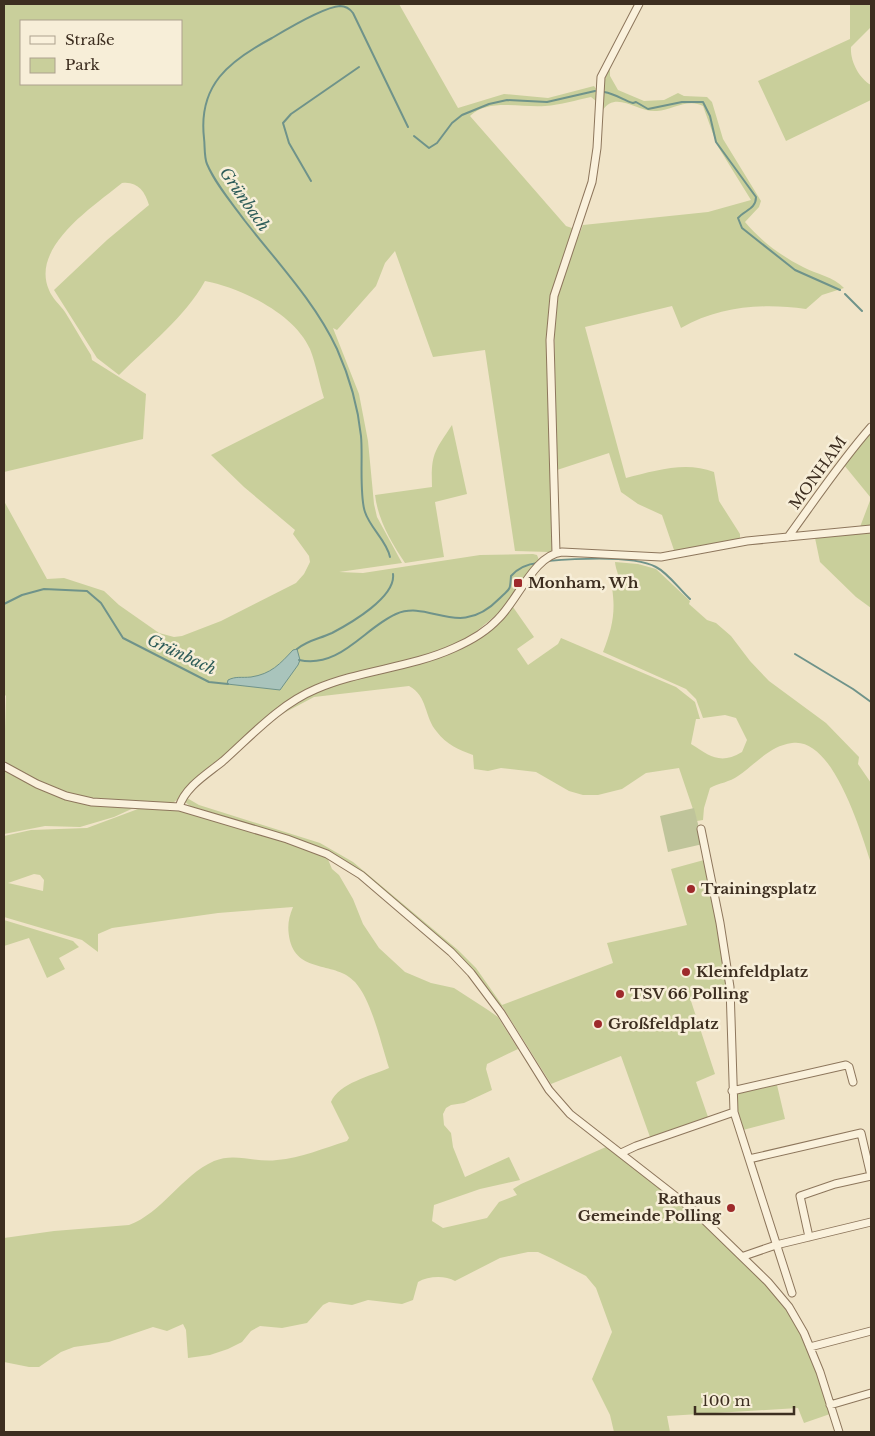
<svg xmlns="http://www.w3.org/2000/svg" width="875" height="1436" font-family="'Libre Baskerville',serif">
	<style>
		.green { fill: #c9cf9b; fill-rule: evenodd }
		.cemetery { fill: #bfc49a }
		.water { fill: #a9c4bc; stroke: #6f938a }
		.lines { fill: none; stroke-linecap: round; stroke-linejoin: round }
		.stream { stroke: #6f938a; stroke-width: 2 }
		.minor-casing { stroke: #8d765c; stroke-width: 9 }
		.minor { stroke: #faf1dc; stroke-width: 7 }
		.poi-dot { fill: #9e2a2b; stroke: #f7eed8; stroke-width: 2 }
		.labels { text-anchor: middle; stroke-width: 5; stroke-linejoin: round; paint-order: stroke }
		.street-label { font-size: 15px; fill: #3d2e20; stroke: #f7eed8 }
		.poi-label { font-size: 15px; font-weight: bold; fill: #3d2e20; stroke: #f7eed8; text-anchor: start }
		.water-label { font-size: 16px; font-style: italic; fill: #2f5d5a; stroke: #f7eed8 }
	</style>
	<rect width="100%" height="100%" fill="#f0e4c8"/>
	<path class="green" d="M4 4H399L458 108 504 94 548 98 594 86 597 90 596 101 591 97C576 100 561 105 545 106 522 108 488 98 470 116L566 226 575 229 550 305 548 321 552 550 549 552 515 551 485 350 433 357 395 251 385 263 376 286 337 330 333 328 359 394 368 441 374 504 377 517 402 563 339 572 363 573 480 555 533 554 537 555 539 560 507 606 473 634 448 649 301 694 173 803 79 797 37 781 4 762 6 696 4 694V501L47 579 64 578 104 591 119 605 159 633 174 637 182 636 221 621 296 583 304 574 310 562 309 556 293 534 295 530 244 487 211 455 324 398C319 382 316 364 310 349 294 313 241 288 205 281 185 317 149 345 119 375L97 358 54 290 107 240 149 205C145 191 137 181 122 183 94 206 30 247 49 290 52 298 60 305 65 312 74 326 82 341 91 355L92 360 146 394 143 439 4 472ZM21 21H181V84H21Z
		M850 4H871V27L851 47C850 61 859 78 871 85V100L786 141 758 81 850 39Z
		M610 66V76L618 90 644 101 664 100 678 93 684 96 707 97 712 102 723 139 761 201 759 207 745 222C760 240 781 256 803 267 816 274 834 277 844 288L822 295 806 309C763 303 720 306 681 328L672 306 585 327 626 478C655 471 685 461 714 472L719 501 740 534V539L675 553 662 515 638 504 621 492 609 453 557 470 554 317 559 285 583 225 708 212 751 200 717 145 703 106C688 98 672 110 657 111 638 113 616 89 602 111L603 84Z
		M871 422V498L844 465Z
		M452 425 467 494 435 502 444 557 405 563C391 542 378 520 375 495L432 487C431 454 434 452 452 425Z
		M871 498V527H860Z
		M871 532V608L856 597 820 562 815 538Z
		M615 562 638 564 656 569 690 601 689 604 707 620 716 623 731 636 750 661 769 681 826 723 859 757 858 764 871 783V863C861 833 833 736 792 743 769 746 756 764 738 776 730 782 719 783 710 788L704 808 703 820 697 821 679 768 646 773 622 789 598 795H583L569 791 536 772 501 768 488 771 474 769 473 755C459 750 446 744 437 732 424 717 428 696 409 686L314 697 282 714 318 690 461 648 513 607 534 637 517 649 528 665 558 644 561 638 676 687 695 702 700 719H696L691 744C710 756 720 765 742 752L747 740 736 718 725 715 703 718 696 699 686 689 603 652C612 629 616 612 612 588 624 579 616 574 615 562Z
		M4 769 41 789 63 798 138 806 114 817 80 827 45 826 4 834Z
		M187 798 199 805 320 843 353 862 458 950 476 968 502 1005 613 963 607 943 687 925 671 869 704 860 729 987 691 1001 715 1074 696 1082 708 1117 650 1137 621 1056 551 1084 502 1006 501 1009 492 995 365 875 351 865 310 844 190 806 184 801Z
		M146 806C208 813 269 834 327 857L332 869 339 875 353 899 363 924 379 948 405 972 431 983 454 988 488 1010 498 1017 518 1049 487 1064 486 1069 492 1090 464 1103 451 1105 446 1108 443 1114 444 1125 451 1133 453 1147 465 1177 509 1157 520 1180 480 1189 434 1205 432 1221 443 1228 487 1218 499 1202 517 1195 513 1189 521 1184 606 1147C673 1197 756 1254 798 1328 813 1354 822 1385 830 1414L804 1423 798 1408 667 1416 670 1432H614L610 1415 592 1379 612 1332 596 1288 586 1276 553 1259 538 1252H528L500 1258 455 1281C445 1275 428 1276 418 1282L413 1300 402 1304 368 1300 352 1305 329 1302 323 1305 307 1323 282 1328 260 1326 251 1331 242 1342 228 1349 210 1355 188 1358 186 1330 183 1324 167 1331 153 1327 109 1342 74 1347 61 1352 39 1367H29L4 1362V1238L54 1231 129 1225C162 1213 182 1175 214 1161 235 1152 255 1163 277 1160 301 1158 324 1148 347 1141L349 1138 331 1102C339 1083 371 1076 389 1068 381 1044 372 1001 355 982 336 961 299 974 290 941 287 928 288 919 293 907L218 913 112 928 98 934V952L82 940 4 917V836L31 830 87 828ZM34 874 40 875 44 880 43 891 8 883Z
		M4 920 73 941 79 947 59 958 65 969 47 978 29 938 4 946Z
		M777 1085 785 1119 743 1130 735 1099 736 1094Z"/>
	<path class="cemetery" d="M694 808 703 844 668 852 660 816Z"/>
	<path class="water" d="M297 649 300 660 298 665 280 690 227 684 228 680C236 676 241 678 251 677 271 674 280 664 293 650Z"/>
	<g class="lines">
		<path class="stream" d="M604 92C616 94 623 100 633 103L636 102 648 109 682 102H703L710 116 716 142 756 197C756 209 745 210 738 218L742 228 795 270 840 290
			M414 136 429 148 437 143 452 123 462 115 489 104 507 100 547 102 595 91
			M311 181 289 143 283 123 291 114 359 67
			M845 294 862 311
			M390 557C387 541 370 528 365 512 359 495 363 456 361 436 358 407 349 376 337 349 315 302 277 262 245 221 232 203 216 185 207 164 204 157 205 146 204 138 198 85 229 61 272 38 287 29 324 7 340 6 346 6 350 9 353 13L408 127
			M547 561C572 559 634 555 656 567 668 573 679 589 690 599
			M4 604 22 595 44 589 87 591 101 603 123 638 209 682 228 684
			M297 649C308 640 319 639 332 633 351 623 396 597 393 574
			M795 654 853 689 871 702
			M299 660C340 669 364 628 396 614 431 599 458 641 500 598 510 588 510 592 511 576 518 568 527 564 538 563"/>
		<defs>
			<path id="minor" d="M788 537C815 500 841 461 871 427
				M556 553 550 340 554 296 592 182 597 148 601 77 639 4
				M4 766 37 784 66 796 92 802 179 807 287 839 327 854 361 875 451 952 471 973 501 1013 549 1090 570 1114 697 1213 768 1282 789 1307 804 1333 820 1372 839 1432
				M179 807C185 787 207 774 223 761 251 736 280 704 316 689 360 670 410 668 454 648 470 641 486 632 498 619 518 600 534 555 562 552L661 557 747 541 871 529
				M701 829 720 923 730 987 734 1112 792 1293
				M732 1091 846 1065 849 1067 853 1082
				M621 1153 636 1146 734 1112
				M749 1159 861 1133 871 1176
				M809 1237 800 1196 835 1184 871 1176
				M744 1256 776 1245 871 1222
				M810 1347 871 1331
				M830 1405 871 1393"/>
		</defs>
		<use href="#minor" class="minor-casing"/>
		<use href="#minor" class="minor"/>
	</g>
	<g class="poi-dot">
		<rect x="513" y="578" width="10" height="10" rx="2.5"/>
		<circle cx="691" cy="889" r="5"/>
		<circle cx="686" cy="972" r="5"/>
		<circle cx="620" cy="994" r="5"/>
		<circle cx="598" cy="1024" r="5"/>
		<circle cx="731" cy="1208" r="5"/>
	</g>
	<g class="labels">
		<g class="street-label">
			<text transform="translate(818 473) rotate(-54)" y="5">MONHAM</text>
		</g>
		<g class="poi-label">
			<text x="528" y="588">Monham, Wh</text>
			<text x="701" y="894">Trainingsplatz</text>
			<text x="696" y="977">Kleinfeldplatz</text>
			<text x="630" y="999">TSV 66 Polling</text>
			<text x="608" y="1029">Großfeldplatz</text>
			<text x="721" y="1204" text-anchor="end">Rathaus<tspan x="721" dy="17">Gemeinde Polling</tspan></text>
		</g>
		<g class="water-label">
			<text transform="translate(245 199) rotate(55)" y="6">Grünbach</text>
			<text transform="translate(182 654) rotate(25)" y="6">Grünbach</text>
		</g>
	</g>
	<rect width="875" height="1436" fill="none" stroke="#3d2e20" stroke-width="10"/>
	<rect x="20" y="20" width="162" height="65" fill="#f7eed8" stroke="#ada18e"/>
	<rect x="30" y="36" width="25" height="8" fill="#faf1dc" stroke="#ada18e"/>
	<text x="65" y="45" font-size="15" fill="#3d2e20">Straße</text>
	<rect x="30" y="58" width="25" height="15" fill="#c9cf9b" stroke="#ada18e"/>
	<text x="65" y="70" font-size="15" fill="#3d2e20">Park</text>
	<path d="M695 1406v8h99v-8" fill="none" stroke="#3d2e20" stroke-width="2.5"/>
	<text x="702" y="1406" font-size="15" fill="#3d2e20" stroke="#f7eed8" stroke-width="4" paint-order="stroke">100 m</text>
</svg>
